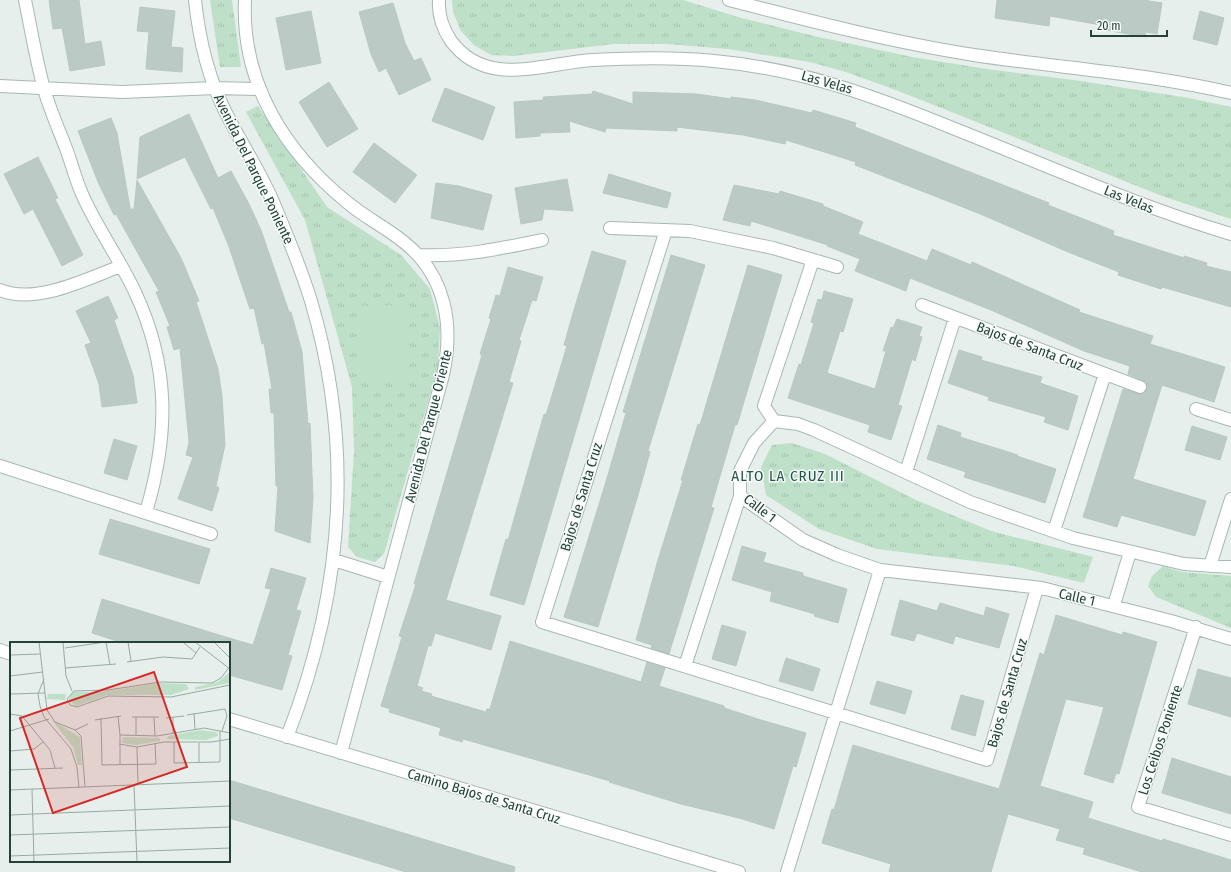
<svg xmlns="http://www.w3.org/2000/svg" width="1231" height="872" font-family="'Fira Sans Condensed',sans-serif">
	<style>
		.park { fill: url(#park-tufts) }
		.garden { fill: #bfe0c8 }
		.building { fill: #bbcac4; stroke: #b8c9c2 }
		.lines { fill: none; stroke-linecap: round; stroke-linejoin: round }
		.minor-casing { stroke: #a8b8b2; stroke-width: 14 }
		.minor { stroke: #fff; stroke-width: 12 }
		.labels { text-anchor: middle; stroke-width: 3; stroke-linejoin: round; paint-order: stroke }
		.street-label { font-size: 14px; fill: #24423a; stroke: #f7fbf9 }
		.neighbourhood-label { font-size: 15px; letter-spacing: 1px; fill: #1f5548; stroke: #f7fbf9 }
		.inset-road { fill: none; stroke: #98aaa4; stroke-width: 1 }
		.view { fill: #d62828; fill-opacity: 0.15; stroke: #d62828; stroke-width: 2 }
		.inset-edge { fill: none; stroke: #24423a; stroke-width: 2 }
	</style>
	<defs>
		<pattern id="park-tufts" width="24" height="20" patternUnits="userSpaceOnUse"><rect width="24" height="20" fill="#bfe0c8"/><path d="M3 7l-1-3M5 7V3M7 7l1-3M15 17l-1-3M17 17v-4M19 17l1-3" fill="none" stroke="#a4c1ad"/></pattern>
	</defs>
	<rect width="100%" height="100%" fill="#e6efeb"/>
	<path class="park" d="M210 0H232L241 67H220Z
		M452 0H683L738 17 814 36 912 57 987 69 1074 80 1189 98 1231 107V219L1162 196 901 92 846 72 810 62 728 49 667 44H614L513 56 491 55 474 45 461 31 453 12Z
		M258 106 327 207 401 255 430 289 440 328 438 367 384 554 375 562 357 557 348 547 354 451 352 387 305 220 246 112Z
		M792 443 825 454 916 500 991 531 1093 557 1084 583 1014 566 877 549 819 529 766 495 761 467 772 445Z
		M1163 566 1182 572 1231 576V628L1156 597 1148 586 1152 576Z"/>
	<path class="garden" d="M405 305 407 378 359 379 357 306Z"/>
	<path class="building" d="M49 0H79L85 44 101 41 105 65 70 71 62 28 53 29Z
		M997 0H1143L1162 3 1157 34 1146 32 1145 37 1100 29 1101 25 1050 16 1049 26 995 18Z
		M393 3 405 43 414 61 421 58 431 80 399 95 386 68 379 72 371 54 359 12Z
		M140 7 175 11 171 47 183 48 182 72 146 69 149 32 137 31Z
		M311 11 321 63 286 70 276 18Z
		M1200 11 1224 18 1217 45 1193 39Z
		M329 82 358 129 327 147 299 102Z
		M445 88 495 107 483 140 432 121Z
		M593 91 633 104V92L697 94 731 99V97L755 100 812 113 813 110 856 123 855 127 1049 203 1048 205 1114 231 1113 235 1184 258V256L1207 263 1206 266 1231 272V307L1162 287 1161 289 1118 275 1119 272 1068 252 978 213 855 165 856 162 786 140 785 144 743 135 677 127V131L606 128 605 132 569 121 570 132 540 133V136L516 138 514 102 544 100 543 97 592 94Z
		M189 114 218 178 231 171 249 204 261 230 289 312H291L302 352 308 424 310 423 313 498 310 543 275 531 278 486H276L274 413H271L269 389H272L264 343 262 344 254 308 250 309 228 244 213 208 211 209 185 157 137 179 140 137Z
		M111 118 117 133 130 208 127 209H134L137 180 181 258 199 301 196 302 218 369 222 396 225 445 216 486 219 488 212 511 178 499 193 457 186 455 189 442 180 348 174 350 167 327 170 326 156 292 159 291 135 248 116 214 114 215 98 182 78 131Z
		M374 143 417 175 395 203 353 172Z
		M38 157 58 198 55 199 83 255 62 266 33 209 24 214 4 174Z
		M609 174 671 193 667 208 603 193Z
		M567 179 573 211 544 209 542 220 521 224 515 188Z
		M436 183 459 186 492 195 483 230 431 218Z
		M734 185 779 194 780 191 823 204V206L863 222 858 234 927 261 932 249 971 265 972 262 1080 310 1079 312 1153 336 1150 344 1225 367 1214 402 1162 385 1133 479 1206 501 1195 536 1121 515 1117 527 1083 517 1123 389 1141 394 1147 389 1146 382 1128 374 1130 366 1084 351 991 310 910 278 906 291 855 271 860 259 827 246 828 245 751 221 750 226 723 220Z
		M592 251 626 261 524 605 490 595 506 539 508 540 544 414 546 415 567 346 564 345 573 313Z
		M671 255 705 265 648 451 650 452 638 495 598 627 564 617 605 485 626 413 623 412Z
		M748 265 782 275 737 425H735L711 507 714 508 669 654 651 648 652 645 636 640 658 560 683 480H681L698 424 700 425Z
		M508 267 543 277 536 301 532 300 519 340 521 341 509 382 513 383 446 600 501 616 491 650 435 633 431 646H428L417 686 423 688 421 691 432 694 431 696 486 712 487 709H490L510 641 641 682 647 662 665 668 659 686 724 706V708L761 720 806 733 796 767 793 766 774 829 739 818 681 804 609 782 610 781 463 739 462 742 439 735 441 728 389 712 390 709 381 706 402 637 399 636 416 584H414L482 355 480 354 491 319 489 318 496 295 500 296Z
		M824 291 853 299 843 332 840 331 827 373 875 389 886 351H883L891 327 893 328 897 319 922 327 919 336 922 337 915 361 912 359 898 405 902 406 891 440 868 432 870 425 788 398 799 364 801 365 814 323 811 322 818 299 822 300Z
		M108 296 118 318 114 320 133 375 137 403 102 407 99 384 85 345 91 343 76 311Z
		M959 350 982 357 981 360 1042 377 1040 383 1078 396 1068 430 1044 422 1046 417 988 400 989 397 948 383Z
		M938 425 961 433 960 437 1018 455 1017 456 1056 469 1045 503 964 477 966 472 927 459Z
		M1192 426 1227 437 1220 460 1185 450Z
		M114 439 137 446 127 480 104 473Z
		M110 519 210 549 199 584 99 554Z
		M742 546 766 553 763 562 803 573V576L847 589 838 623 814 616 815 614 770 601 772 592 732 580Z
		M271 568 306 578 296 610 301 611 288 655 292 656 282 690 229 675V638L253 645 271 589 265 588Z
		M102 599 229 638 228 643H123L92 633Z
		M900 600 937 611 940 603 984 616 986 607 1009 614 999 648 955 636 953 644 917 633 914 641 891 635Z
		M1056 615 1122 635 1123 632 1157 642 1119 774 1116 773 1113 783 1084 774 1104 707 1066 699 1040 786 1093 802 1088 818 1162 841 1163 839 1231 860V872H1142L1083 854 1085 848 1056 840 1060 829 1008 814 991 872H889L891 864 822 843 832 809 834 810 853 745 999 789 1040 653 1044 655Z
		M722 625 746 632 736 666 712 659Z
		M786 658 820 669 813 691 779 681Z
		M1198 669 1231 678V717L1188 704Z
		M877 681 912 691 905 714 870 704Z
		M961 695 984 701 975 736 951 729Z
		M1172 758 1231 777V814L1162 793Z
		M229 780 515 867 514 872H406L229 818Z"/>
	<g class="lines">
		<defs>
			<path id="minor" d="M25 0C31 29 36 60 44 89 50 110 59 130 67 151 72 165 76 180 82 194 97 228 119 258 135 292 170 367 169 435 146 512
				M195 0C199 38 208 77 225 111 241 143 260 171 274 204 287 235 301 268 311 301 355 449 343 594 287 737
				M245 0C241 83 285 152 348 203 366 218 387 228 405 243 446 276 454 326 443 375L341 753
				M439 0C438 14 443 29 451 41 487 89 543 63 593 60 633 58 674 57 714 61 802 69 874 96 955 129 1046 165 1137 206 1231 234
				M729 0C810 21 891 42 974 55 1059 68 1146 73 1231 93
				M0 86 122 92 215 88 258 89
				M610 228 690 231 773 248 837 267
				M666 230 542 622 987 760 1037 588
				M418 255C462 257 499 249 542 240
				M0 290C36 305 86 279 121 266
				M922 305 1140 387
				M1196 409 1231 420
				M774 421 798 424 814 430 970 502 1050 530 1073 538 1184 564 1231 567
				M774 421 764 406 813 260
				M0 466 211 534
				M906 472 955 318
				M740 496 803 540 837 555 880 570 1042 588 1171 621 1231 639
				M1054 531 1105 374
				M334 560 388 577
				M1210 566 1231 499
				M1114 605 1130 552
				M1196 627 1138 807 1231 835
				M0 650 11 654
				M685 666 740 496V471L754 443 774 421
				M229 719 739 872
				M787 872 880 570"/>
		</defs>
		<use href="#minor" class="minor-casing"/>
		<use href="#minor" class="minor"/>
	</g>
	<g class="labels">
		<g class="street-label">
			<text transform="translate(827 82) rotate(16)" y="5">Las Velas</text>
			<text transform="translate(254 169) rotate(64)" y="5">Avenida Del Parque Poniente</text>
			<text transform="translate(1129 199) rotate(22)" y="5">Las Velas</text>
			<text transform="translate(1030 346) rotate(21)" y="5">Bajos de Santa Cruz</text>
			<text transform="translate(428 426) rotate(-76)" y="5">Avenida Del Parque Oriente</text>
			<text transform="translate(581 497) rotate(-73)" y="5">Bajos de Santa Cruz</text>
			<text transform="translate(760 508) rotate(38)" y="5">Calle 1</text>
			<text transform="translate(1077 597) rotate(13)" y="5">Calle 1</text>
			<text transform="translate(1007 693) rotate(-74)" y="5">Bajos de Santa Cruz</text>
			<text transform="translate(1160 740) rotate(-72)" y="5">Los Ceibos Poniente</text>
			<text transform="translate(484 796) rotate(17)" y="5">Camino Bajos de Santa Cruz</text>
		</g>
		<g class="neighbourhood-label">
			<text x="788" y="481">ALTO LA CRUZ III</text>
		</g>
	</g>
	<g transform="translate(10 642)">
		<rect width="220" height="220" fill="#e6efeb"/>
		<path d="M38 52H56L55 58 37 57Z" fill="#bfe0c8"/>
		<path d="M220 30V41L185 48V45L208 40ZM149 41 176 42 179 47 161 53H97L66 64 59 58 60 53 64 50H91ZM42 78 70 95 72 123H68L63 105ZM190 88 207 90 208 94 196 98 157 97 158 94ZM113 95 150 96V99L126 103 112 101Z" fill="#bfe0c8"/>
		<path class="inset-road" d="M29 0 37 68 45 80 65 88 71 94 75 145M53 0 56 34 62 49M96 0 100 23M118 0 121 19M173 0 186 11M185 0 220 27M204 0 220 16M55 6 95 0M0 13 30 12M117 20 153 15 182 17 190 5M220 24 211 36 202 41 150 40 98 48 64 49 57 57 60 63 67 65 98 54 161 55 220 43M55 26 106 22M0 34 33 30M34 37 28 52 30 64 34 75 61 107 67 125 69 146M0 52 35 51M184 71 185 87M0 72 12 74 40 108 45 126M177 73 215 67 217 74 212 89M108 74 110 93M122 75H149M126 75V93M144 75 145 94M163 75V92M91 76 92 123 146 122 145 101M156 76 174 74M85 78 111 74M65 88 78 82M0 89 39 77M110 93 147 94 194 86 220 91M164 100V121L210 120V89M189 101V120M109 102 127 105 154 100H201L220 97M127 105 128 143M0 109 24 107 33 100M110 123V93M0 128 53 126M124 143 127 220M22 147 24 220M0 148 220 139M0 173 220 164M0 193 220 185M0 214 220 206"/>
		<path class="view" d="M144 30 177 125 43 171 10 76Z"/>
		<rect width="220" height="220" class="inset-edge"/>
	</g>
	<path d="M1091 30v6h76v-6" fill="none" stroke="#24423a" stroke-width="2"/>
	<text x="1097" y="30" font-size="12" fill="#24423a" stroke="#f7fbf9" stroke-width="3" paint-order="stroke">20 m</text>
</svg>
